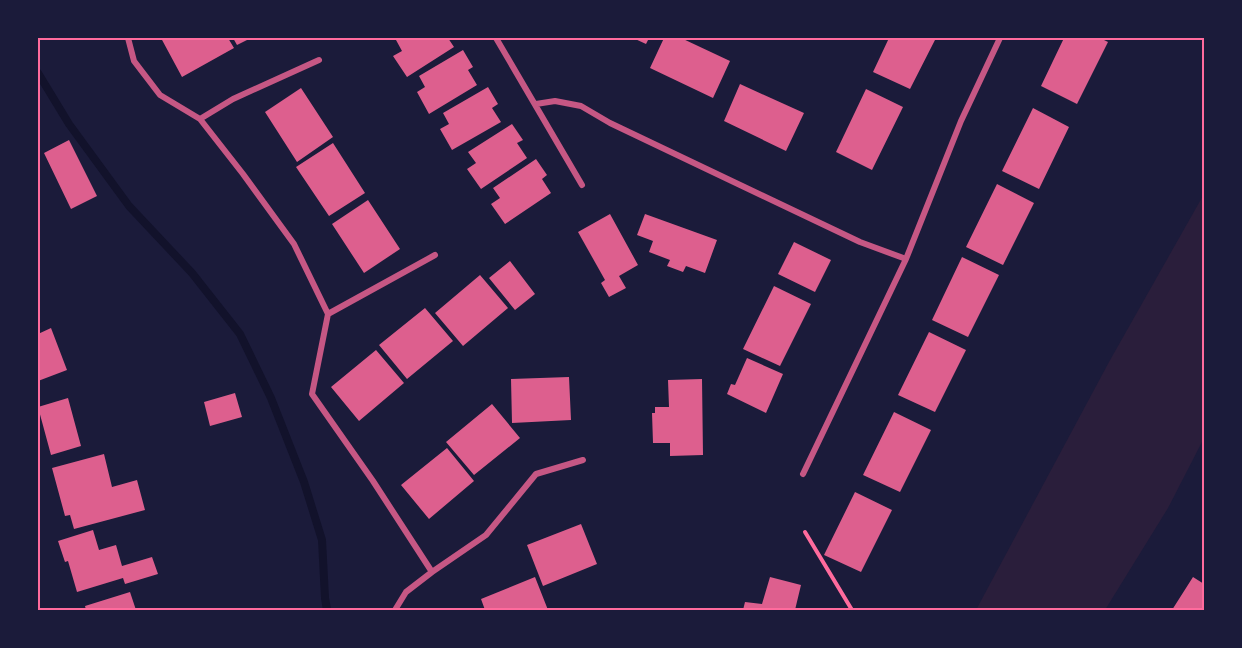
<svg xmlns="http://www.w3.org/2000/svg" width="1242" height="648" font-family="'PT Sans',sans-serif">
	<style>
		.green { fill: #2a1e3b }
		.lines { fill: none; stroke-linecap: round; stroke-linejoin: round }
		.stream { stroke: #12122b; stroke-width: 8 }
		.building { fill: #dd5f8e }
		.path { stroke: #ff6b9d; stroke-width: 4 }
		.minor { stroke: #c65784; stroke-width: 6 }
		.neatline { fill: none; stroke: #ff6b9d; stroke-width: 2 }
	</style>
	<rect width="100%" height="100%" fill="#1b1b3a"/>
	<path class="green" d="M1204 194V438L1168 508 1105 610H976L1109 362Z"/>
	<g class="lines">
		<path class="stream" d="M38 73 69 124 129 206 192 273 240 334 271 398 304 482 322 540 325 598 327 610"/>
	</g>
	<path class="building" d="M161 38H228L234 48 182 77Z
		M233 38H251L237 45Z
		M400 38H448L454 47 407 77 393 56 402 51 396 40Z
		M633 38H649L646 44Z
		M664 38H681L730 61 713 98 650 68Z
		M889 38H936L910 89 873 72Z
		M1064 38H1100L1108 42 1077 104 1041 86Z
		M463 50 473 67 468 70 477 85 429 114 417 92 425 87 419 76Z
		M740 84 804 113 786 151 724 121Z
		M488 87 498 104 492 108 501 122 452 150 440 129 449 124 443 113Z
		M301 88 333 137 297 162 265 112Z
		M866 89 903 107 872 170 836 152Z
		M1033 108 1069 127 1039 189 1002 171Z
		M512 124 523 140 517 143 527 158 481 189 467 169 476 163 468 152Z
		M69 140 97 196 71 209 44 153Z
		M333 143 365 193 329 216 296 167Z
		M536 159 547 175 542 179 551 193 505 224 491 204 500 198 493 188Z
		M997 184 1034 203 1003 265 966 247Z
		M368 200 400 249 364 273 332 224Z
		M610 214 638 265 619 276 626 288 609 297 601 283 605 280 578 232Z
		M645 214 717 240 705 273 686 266 683 272 667 266 670 260 649 252 653 241 637 235Z
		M794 242 831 260 815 292 778 274Z
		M962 257 999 275 968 337 932 320Z
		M510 261 535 294 515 310 489 278Z
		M480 275 508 308 463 346 435 313Z
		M774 286 811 304 780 366 743 349Z
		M425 308 453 341 407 379 379 345Z
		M51 328 67 370 38 381V334Z
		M929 332 966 350 935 412 898 395Z
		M376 350 404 383 359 421 331 387Z
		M747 358 783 374 766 413 727 394 731 384 735 385Z
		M569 377 571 420 512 423 511 379Z
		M702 379 703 455 670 456V443H653L652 413H655V407H669L668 380Z
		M235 393 242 417 210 426 204 402Z
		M68 398 81 446 51 455 38 407Z
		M492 404 520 438 474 475 446 442Z
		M894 412 931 430 900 492 863 475Z
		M447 448 474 481 429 519 401 485Z
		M104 454 112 487 137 480 145 510 74 529 70 515 65 516 52 468Z
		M855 492 892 510 861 572 824 555Z
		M581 524 597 564 543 586 527 545Z
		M93 530 99 550 116 545 122 566 152 557 158 574 125 584 123 578 77 592 68 561 65 562 58 541Z
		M535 577 548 610H485L481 599Z
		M770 577 801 585 795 610H743L745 602 762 604Z
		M1193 577 1204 584V610H1172Z
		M130 592 136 610H86L85 606Z"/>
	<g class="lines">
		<path class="path" d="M805 532 852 610"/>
		<path class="minor" d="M128 38 134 61 160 95 200 119 243 174 294 244 328 314 312 394 373 481 432 572 406 592 395 610
			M496 38 582 185
			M536 104 555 101 581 106 610 123 860 242 906 259
			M200 119 233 99 319 60
			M328 314 435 255
			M803 474 906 259 961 121 1000 38
			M432 572 486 535 536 474 583 460"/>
	</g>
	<rect width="1242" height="648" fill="none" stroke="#1b1b3a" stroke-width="78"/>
	<rect x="39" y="39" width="1164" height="570" class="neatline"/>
</svg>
